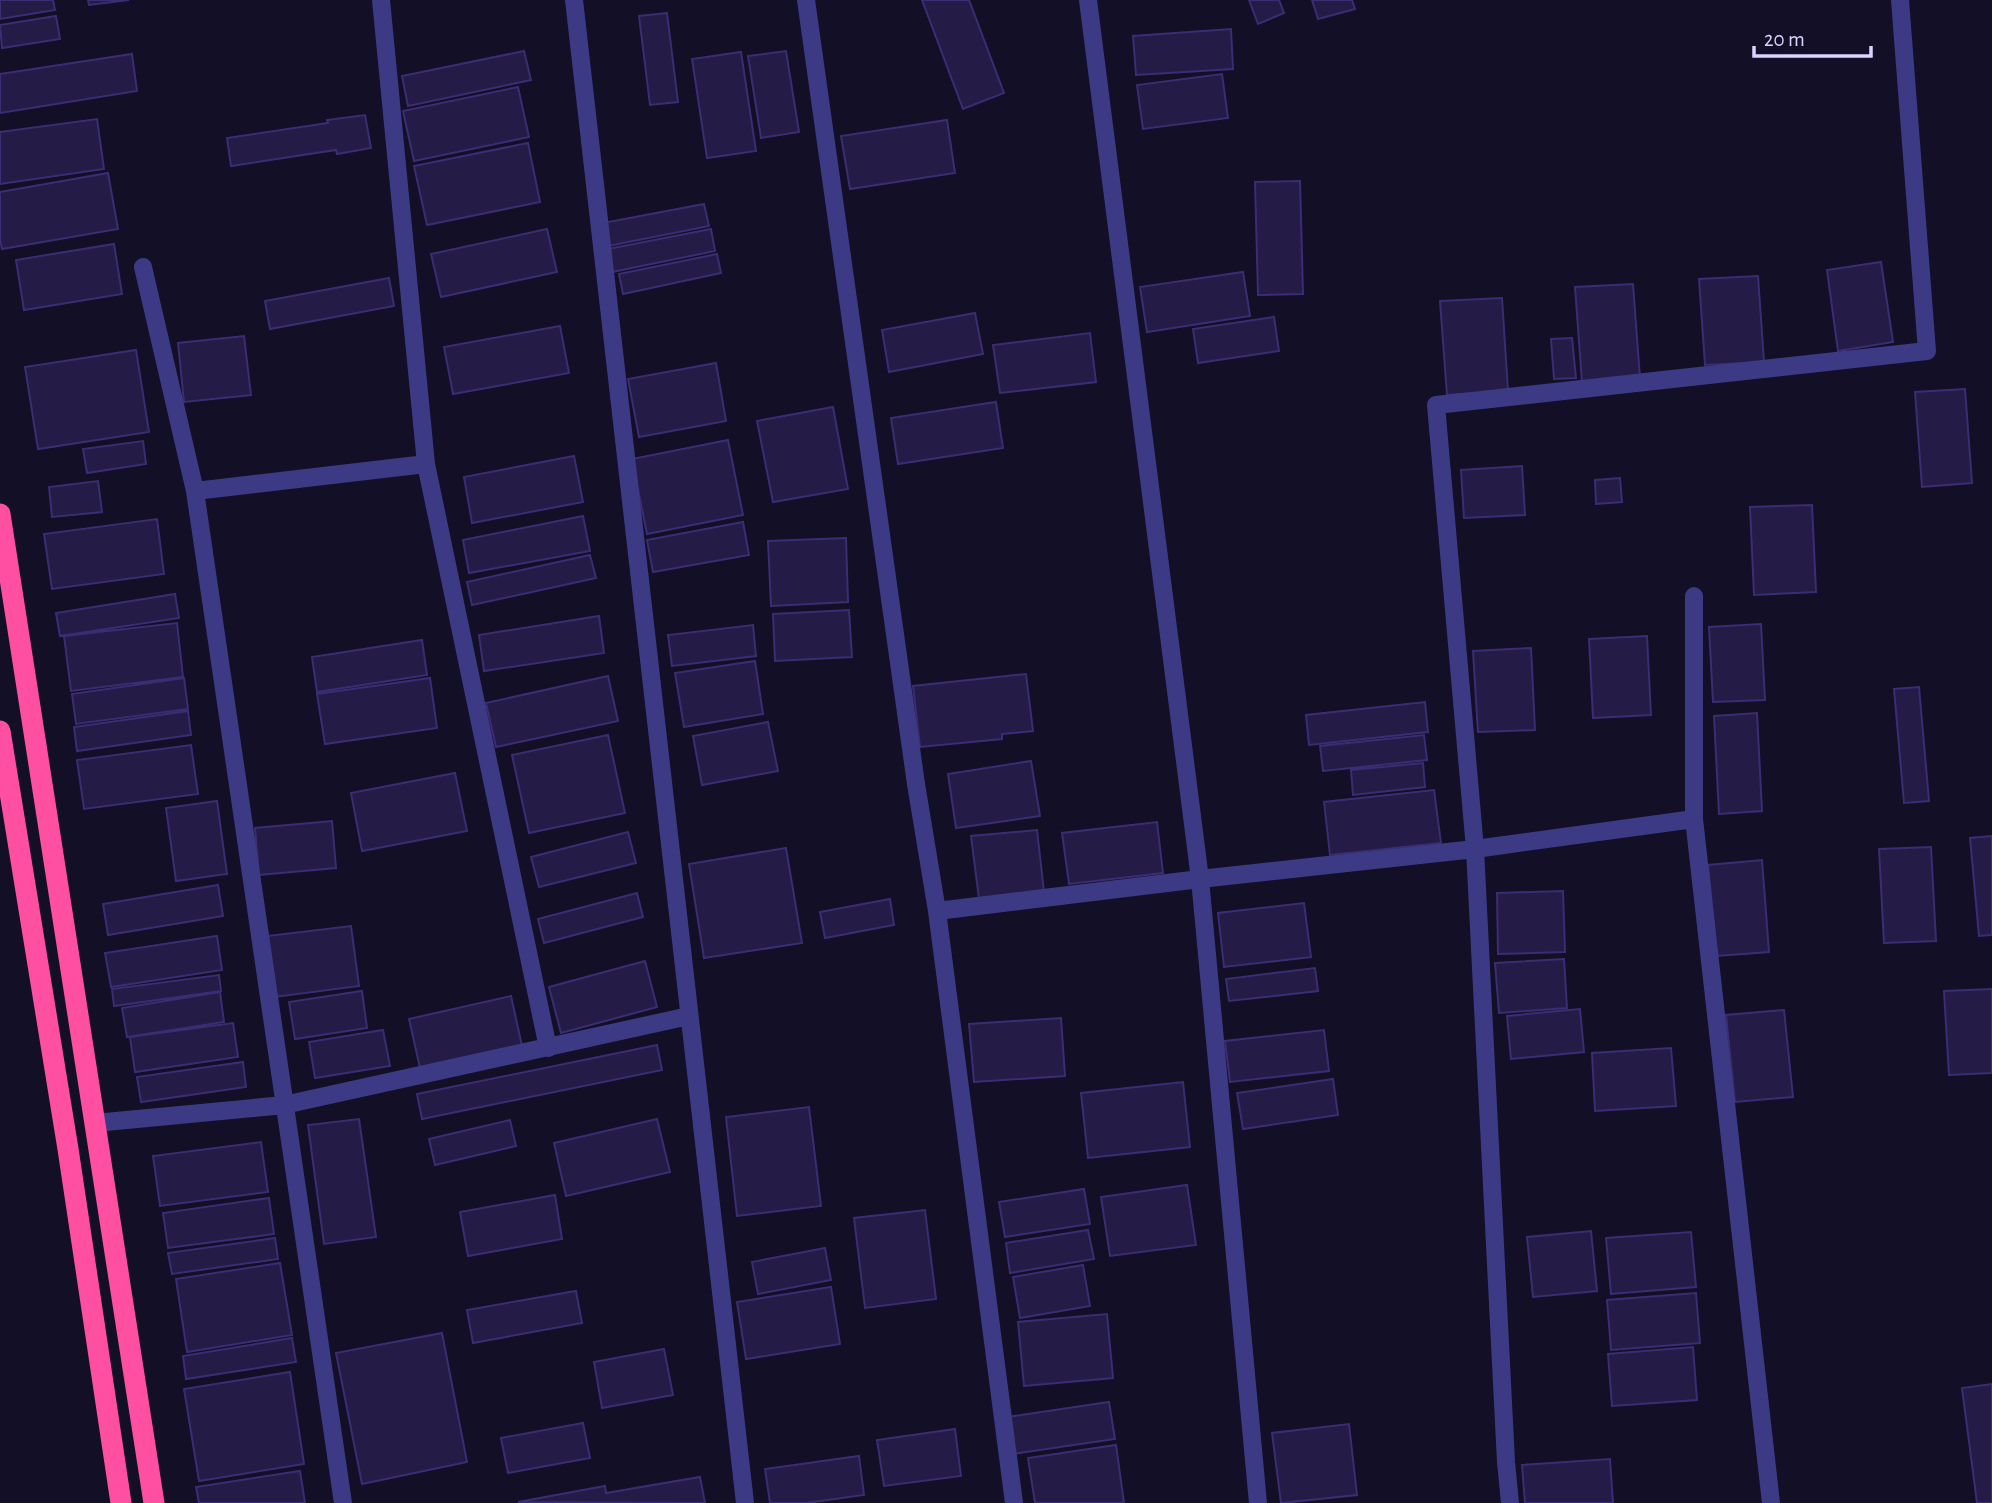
<svg xmlns="http://www.w3.org/2000/svg" width="1992" height="1503" font-family="'Alegreya Sans',sans-serif">
	<style>
		.building { fill: #241b47; stroke: #3b2d73; stroke-width: 2 }
		.lines { fill: none; stroke-linecap: round; stroke-linejoin: round }
		.minor { stroke: #3d3a85; stroke-width: 18 }
		.highway { stroke: #ff4fa3; stroke-width: 21 }
	</style>
	<rect width="100%" height="100%" fill="#130f26"/>
	<path class="building" d="M0 0H53L55 10 0 19Z
		M88 0H129L89 5Z
		M922 0H969L1004 93 963 109Z
		M1249 0H1279L1284 13 1258 24Z
		M1312 0H1352L1355 9 1318 19Z
		M667 13 678 102 650 105 639 16Z
		M56 16 60 39 2 48 0 25Z
		M1231 29 1233 69 1136 75 1133 36Z
		M524 51 531 80 408 106 402 76Z
		M786 51 799 132 761 138 748 56Z
		M741 52 756 151 707 158 692 59Z
		M132 54 137 91 0 113V74Z
		M1222 74 1228 118 1143 129 1137 85Z
		M518 87 529 137 414 161 403 111Z
		M365 115 371 148 337 154 336 150 231 166 227 138 328 123 327 120Z
		M97 119 104 169 0 184V132Z
		M947 120 955 173 850 189 841 136Z
		M528 143 540 202 427 225 414 166Z
		M108 173 118 229 2 249 0 240V192Z
		M1300 181 1303 294 1258 295 1255 182Z
		M704 204 709 226 608 246 603 223Z
		M547 229 557 272 441 297 431 254Z
		M711 229 715 251 612 272 608 249Z
		M114 244 122 294 24 310 16 260Z
		M717 254 721 273 623 294 619 274Z
		M1881 262 1893 342 1838 351 1827 270Z
		M1243 272 1250 316 1147 332 1140 287Z
		M1758 276 1764 362 1705 365 1699 279Z
		M389 278 394 306 270 329 265 301Z
		M1633 284 1640 378 1582 382 1575 287Z
		M1502 298 1508 391 1447 395 1440 301Z
		M975 313 983 354 889 372 882 330Z
		M1274 317 1279 351 1198 363 1193 329Z
		M560 326 569 373 453 394 444 347Z
		M1090 333 1096 382 1000 393 993 345Z
		M244 336 251 395 184 402 178 343Z
		M1572 338 1576 378 1554 379 1551 339Z
		M136 350 149 432 38 449 25 367Z
		M716 363 726 421 639 437 628 379Z
		M1965 389 1972 483 1922 487 1915 392Z
		M996 402 1003 448 898 464 891 418Z
		M833 407 848 489 773 502 757 421Z
		M728 440 743 515 647 534 632 459Z
		M143 441 146 464 87 473 83 449Z
		M574 456 583 502 472 523 464 477Z
		M1522 466 1525 515 1464 518 1461 470Z
		M1620 478 1622 502 1596 504 1595 480Z
		M98 481 102 512 52 517 49 487Z
		M1812 505 1816 592 1754 595 1750 507Z
		M583 516 590 551 469 573 463 540Z
		M157 519 164 574 52 589 44 534Z
		M743 522 749 555 653 572 647 540Z
		M846 538 848 602 771 606 768 541Z
		M590 555 596 578 472 605 467 582Z
		M175 594 179 618 60 636 56 613Z
		M849 610 852 657 775 661 773 614Z
		M599 616 604 653 484 671 479 635Z
		M177 623 183 677 71 691 64 636Z
		M1761 624 1765 700 1713 702 1709 627Z
		M753 625 756 656 672 666 668 635Z
		M1647 636 1651 715 1593 718 1589 639Z
		M422 640 427 675 317 692 312 657Z
		M1531 648 1535 730 1478 732 1473 651Z
		M755 661 763 714 684 727 675 673Z
		M1026 674 1033 731 1002 734V739L920 747 913 686Z
		M608 676 618 721 496 747 486 703Z
		M184 678 188 709 76 724 72 694Z
		M430 678 437 728 325 744 317 694Z
		M1919 687 1929 801 1904 803 1894 689Z
		M1425 702 1428 732 1309 745 1306 715Z
		M188 711 191 735 77 751 74 727Z
		M1757 713 1762 811 1719 814 1714 716Z
		M768 722 778 771 702 785 693 736Z
		M608 735 625 813 529 833 512 755Z
		M1424 735 1427 760 1323 771 1320 746Z
		M191 745 198 794 84 809 77 760Z
		M1031 761 1040 816 956 828 948 774Z
		M1423 763 1425 787 1353 795 1351 770Z
		M455 773 467 831 362 851 351 793Z
		M1434 790 1441 843 1330 855 1324 802Z
		M217 801 227 874 176 881 166 808Z
		M332 821 336 868 259 875 255 828Z
		M1157 822 1163 873 1069 884 1062 833Z
		M1037 830 1044 892 979 899 971 836Z
		M628 832 636 863 539 887 531 857Z
		M1992 836V935L1979 936 1970 838Z
		M1931 847 1936 941 1884 943 1879 849Z
		M786 848 802 943 704 958 689 864Z
		M1762 860 1769 952 1717 956 1708 865Z
		M218 885 223 916 108 935 103 904Z
		M1563 891 1565 952 1498 954 1497 893Z
		M637 893 643 917 544 943 538 919Z
		M890 899 894 925 825 938 820 912Z
		M1304 903 1311 957 1224 967 1218 913Z
		M351 926 359 986 275 997 267 936Z
		M217 936 222 970 111 987 105 953Z
		M1564 959 1567 1008 1499 1013 1495 963Z
		M645 961 657 1007 561 1033 549 987Z
		M1315 968 1318 991 1229 1001 1226 979Z
		M219 975 221 991 114 1006 112 989Z
		M1992 989V1073L1949 1075 1944 991Z
		M362 991 367 1028 295 1039 289 1002Z
		M220 992 224 1022 127 1037 122 1008Z
		M511 996 522 1046 420 1068 409 1019Z
		M1580 1009 1584 1052 1511 1059 1507 1016Z
		M1784 1010 1793 1097 1735 1102 1726 1015Z
		M1061 1018 1065 1076 974 1082 969 1024Z
		M233 1023 238 1057 135 1072 130 1037Z
		M383 1030 390 1066 315 1078 309 1042Z
		M1324 1030 1329 1071 1230 1082 1225 1041Z
		M657 1045 662 1070 422 1119 417 1094Z
		M1671 1048 1676 1106 1595 1111 1592 1053Z
		M243 1062 246 1087 141 1102 137 1077Z
		M1333 1079 1338 1115 1243 1129 1237 1093Z
		M1183 1082 1190 1147 1088 1158 1081 1093Z
		M809 1107 821 1206 737 1216 726 1117Z
		M359 1119 376 1237 324 1244 308 1125Z
		M657 1119 670 1172 566 1196 554 1143Z
		M510 1120 516 1146 435 1165 429 1139Z
		M261 1142 268 1192 160 1206 153 1156Z
		M1187 1185 1196 1245 1110 1256 1101 1197Z
		M1084 1189 1090 1224 1005 1237 999 1202Z
		M555 1195 562 1239 468 1256 460 1212Z
		M269 1198 274 1234 168 1248 163 1213Z
		M925 1210 936 1299 865 1308 854 1218Z
		M1088 1230 1094 1259 1010 1273 1006 1243Z
		M1591 1231 1597 1291 1533 1297 1527 1237Z
		M1691 1232 1696 1287 1611 1294 1606 1238Z
		M275 1238 278 1259 172 1274 168 1253Z
		M825 1248 831 1280 758 1294 752 1262Z
		M280 1263 292 1335 187 1352 176 1279Z
		M1083 1265 1090 1306 1020 1318 1013 1277Z
		M831 1287 840 1344 746 1359 737 1302Z
		M576 1291 582 1323 473 1343 467 1310Z
		M1696 1293 1700 1343 1611 1350 1607 1300Z
		M1107 1314 1113 1378 1024 1386 1018 1322Z
		M442 1333 467 1462 362 1484 336 1353Z
		M292 1338 296 1362 186 1379 183 1356Z
		M1693 1347 1697 1400 1612 1406 1608 1354Z
		M664 1349 673 1395 602 1408 594 1362Z
		M290 1372 304 1464 199 1481 184 1389Z
		M1992 1384V1503H1977L1962 1388Z
		M1109 1402 1115 1439 1013 1454 1007 1417Z
		M583 1423 590 1458 508 1473 501 1438Z
		M1349 1424 1357 1495 1281 1503 1272 1433Z
		M955 1429 961 1476 884 1486 877 1440Z
		M1116 1445 1124 1503H1035L1028 1458Z
		M859 1456 864 1495 806 1503H770L765 1469Z
		M1610 1459 1613 1503H1525L1522 1465Z
		M300 1471 305 1503H199L196 1487Z
		M700 1477 705 1503 518 1502 605 1486 606 1493Z"/>
	<g class="lines">
		<path class="minor" d="M381 0 426 464 548 1048
			M574 0 745 1503
			M806 0 916 784 937 911 1014 1503
			M1088 0 1200 879 1258 1503
			M143 267 195 491 343 1503
			M195 491 426 464
			M1694 596V819L1771 1503
			M937 911 1200 879 1475 849 1694 819
			M95 1123 284 1105 689 1016
			M1510 1503 1506 1462 1475 849 1436 405 1927 351 1900 0"/>
		<path class="highway" d="M0 514 154 1503
			M0 731 68 1149 121 1503"/>
	</g>
	<path d="M1754 46v10h117v-10" fill="none" stroke="#d9d4ff" stroke-width="3.5"/>
	<text x="1764" y="46" font-size="21" fill="#d9d4ff" stroke="#130f26" stroke-width="5" paint-order="stroke">20 m</text>
</svg>
